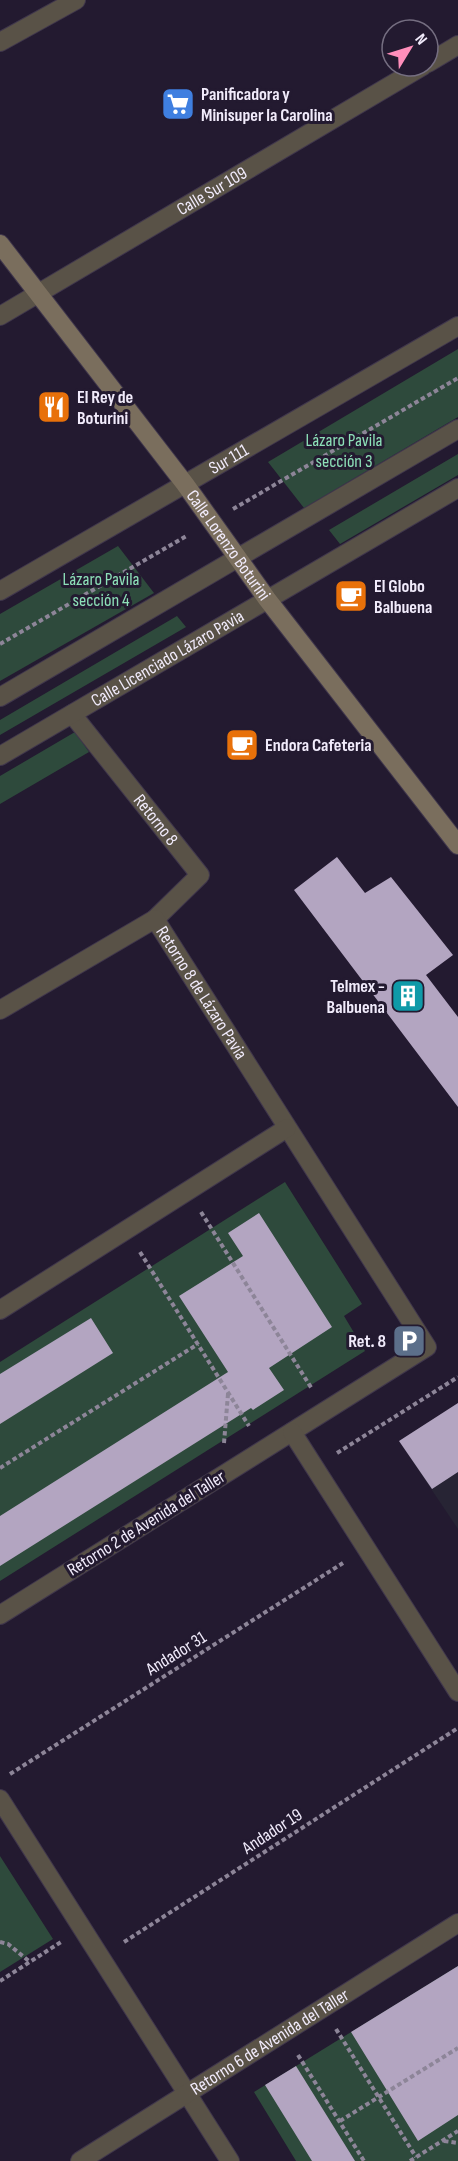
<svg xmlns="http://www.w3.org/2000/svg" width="458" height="2161" font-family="'Sofia Sans Condensed',sans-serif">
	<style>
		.education { fill: #272434 }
		.green { fill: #2e4a3c }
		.building { fill: #b3a5c1 }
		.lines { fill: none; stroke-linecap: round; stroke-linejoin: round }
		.pedestrian-casing { stroke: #40374c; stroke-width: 20 }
		.minor-casing { stroke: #40374c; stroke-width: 20 }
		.tertiary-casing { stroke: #40374c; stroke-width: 20 }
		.secondary-casing { stroke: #40374c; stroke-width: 20 }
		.path { stroke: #8d8598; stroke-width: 4; stroke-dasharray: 4.5 3; stroke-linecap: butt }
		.pedestrian { stroke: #595247; stroke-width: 18 }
		.minor { stroke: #595247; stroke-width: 18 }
		.tertiary { stroke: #595247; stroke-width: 18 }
		.secondary { stroke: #7a6e5d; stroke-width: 18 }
		.labels { text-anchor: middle; stroke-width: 6; stroke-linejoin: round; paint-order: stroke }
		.poi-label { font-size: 18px; font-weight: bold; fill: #f1ebfb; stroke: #231a30; text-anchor: start }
		.street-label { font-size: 18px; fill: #f1ebfb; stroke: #231a30 }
		.park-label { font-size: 18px; fill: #8de0b8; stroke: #231a30 }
	</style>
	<rect width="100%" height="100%" fill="#231a30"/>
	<path class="education" d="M458 1403V1529L399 1441Z"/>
	<path class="green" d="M458 349V417L304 508 268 462Z
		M458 454V475L340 544 329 530Z
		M118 546 154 593 0 681V614Z
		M177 616 186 627 0 735V720Z
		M75 732 89 752 0 804V776Z
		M285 1182 362 1304 344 1316 365 1351 0 1581V1362Z
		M0 1856 53 1939 0 1972Z
		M458 1966V2161H296L254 2092Z"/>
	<path class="building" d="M337 857 365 893 391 877 453 955 426 975 458 1017V1107L294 890Z
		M259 1213 332 1327 269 1368 284 1390 253 1410 251 1408 0 1566V1516L228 1372 179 1296 243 1256 228 1233Z
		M91 1318 113 1353 0 1424V1374Z
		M458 1403V1472L432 1489 399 1441Z
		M458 1966V2115L418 2141 351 2032Z
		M296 2066 355 2161H312L265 2085Z"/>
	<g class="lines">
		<defs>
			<g id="pedestrian">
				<path id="s1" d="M72 714 200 875 155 919"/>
			</g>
			<g id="minor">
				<path d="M0 42 76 0"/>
				<path d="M428 63 458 45"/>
				<path id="s2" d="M0 316 423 66"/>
				<path id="s3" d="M0 591 458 326"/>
				<path id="s4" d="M0 1010 155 919 427 1347 0 1615"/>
				<path d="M0 1310 287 1128"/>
				<path d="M292 1432 458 1692"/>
				<path d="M0 1799 230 2161"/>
				<path id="s5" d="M80 2161 458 1923"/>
			</g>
			<g id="tertiary">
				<path d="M0 697 458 429"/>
				<path id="s6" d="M0 756 458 488"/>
			</g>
			<g id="secondary">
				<path id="s7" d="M0 244 185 484 267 599 458 845"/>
			</g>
		</defs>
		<use href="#pedestrian" class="pedestrian-casing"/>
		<use href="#minor" class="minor-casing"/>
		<use href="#tertiary" class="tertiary-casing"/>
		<use href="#secondary" class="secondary-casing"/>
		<path class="path" d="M233 509 458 378
			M0 644 188 535
			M201 1212 312 1389
			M140 1252 249 1426
			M224 1443 228 1394
			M337 1453 458 1377
			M0 1468 198 1344
			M10 1774 343 1563
			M0 1942 8 1944 30 1962
			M124 1942 458 1728
			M0 1981 61 1942
			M336 2029 416 2157
			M298 2055 364 2161
			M340 2121 458 2048
			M444 2141 458 2143
			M410 2161 458 2131"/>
		<use href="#pedestrian" class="pedestrian"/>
		<use href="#minor" class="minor"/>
		<use href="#tertiary" class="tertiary"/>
		<use href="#secondary" class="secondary"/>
	</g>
	<defs>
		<symbol id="supermarket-square" viewBox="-11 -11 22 22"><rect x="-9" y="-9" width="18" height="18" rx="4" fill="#3f7fe0" stroke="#231a30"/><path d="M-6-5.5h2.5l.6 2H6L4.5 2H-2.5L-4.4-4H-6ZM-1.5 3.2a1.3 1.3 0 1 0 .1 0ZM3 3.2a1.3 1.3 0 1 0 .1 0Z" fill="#fff"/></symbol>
		<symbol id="restaurant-square" viewBox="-11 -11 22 22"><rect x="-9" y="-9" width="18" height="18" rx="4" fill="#e8710a" stroke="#231a30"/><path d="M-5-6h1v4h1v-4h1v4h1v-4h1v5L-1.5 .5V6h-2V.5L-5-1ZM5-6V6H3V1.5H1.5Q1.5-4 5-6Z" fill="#fff"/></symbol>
		<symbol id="cafe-square" viewBox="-11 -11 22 22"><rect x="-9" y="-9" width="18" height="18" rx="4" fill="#e8710a" stroke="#231a30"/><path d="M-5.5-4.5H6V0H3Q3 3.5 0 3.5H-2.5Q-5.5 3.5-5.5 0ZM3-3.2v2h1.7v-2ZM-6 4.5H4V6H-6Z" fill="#fff"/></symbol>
		<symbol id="building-square" viewBox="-11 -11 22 22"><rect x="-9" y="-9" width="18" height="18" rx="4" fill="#0f9aa8" stroke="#231a30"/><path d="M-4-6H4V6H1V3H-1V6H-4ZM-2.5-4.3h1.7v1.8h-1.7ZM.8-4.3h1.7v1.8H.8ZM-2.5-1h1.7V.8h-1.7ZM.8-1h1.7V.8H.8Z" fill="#fff"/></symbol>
		<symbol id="parking-square" viewBox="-11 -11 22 22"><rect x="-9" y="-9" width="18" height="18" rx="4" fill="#5c6f8a" stroke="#231a30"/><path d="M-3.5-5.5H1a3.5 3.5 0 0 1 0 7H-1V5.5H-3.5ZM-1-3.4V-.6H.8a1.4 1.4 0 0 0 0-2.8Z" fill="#fff"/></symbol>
	</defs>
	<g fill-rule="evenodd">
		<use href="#supermarket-square" x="159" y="85" width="38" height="38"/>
		<use href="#restaurant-square" x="35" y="388" width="38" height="38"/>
		<use href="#cafe-square" x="332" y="577" width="38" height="38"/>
		<use href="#cafe-square" x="223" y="726" width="38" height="38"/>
		<use href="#building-square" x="389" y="977" width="38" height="38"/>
		<use href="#parking-square" x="390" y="1322" width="38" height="38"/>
	</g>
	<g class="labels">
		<g class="poi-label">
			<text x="201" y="100">Panificadora y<tspan x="201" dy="21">Minisuper la Carolina</tspan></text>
			<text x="77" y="403">El Rey de<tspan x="77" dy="21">Boturini</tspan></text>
			<text x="374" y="592">El Globo<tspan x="374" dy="21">Balbuena</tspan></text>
			<text x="265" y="751">Endora Cafeteria</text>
			<text x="385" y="992" text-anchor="end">Telmex -<tspan x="385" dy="21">Balbuena</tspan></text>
			<text x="386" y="1347" text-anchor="end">Ret. 8</text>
		</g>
		<g class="street-label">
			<text dy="6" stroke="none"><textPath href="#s2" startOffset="246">Calle Sur 109</textPath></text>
			<text dy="6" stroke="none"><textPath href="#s3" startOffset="264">Sur 111</textPath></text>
			<text dy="6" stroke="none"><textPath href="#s7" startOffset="378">Calle Lorenzo Boturini</textPath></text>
			<text dy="6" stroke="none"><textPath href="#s6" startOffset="194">Calle Licenciado Lázaro Pavia</textPath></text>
			<text dy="6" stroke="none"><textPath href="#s1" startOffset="135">Retorno 8</textPath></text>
			<text dy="6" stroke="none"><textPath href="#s4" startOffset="267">Retorno 8 de Lázaro Pavia</textPath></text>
			<text transform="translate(146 1523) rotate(-32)" y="6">Retorno 2 de Avenida del Taller</text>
			<text transform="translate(176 1653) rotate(-32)" y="6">Andador 31</text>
			<text transform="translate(272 1831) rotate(-33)" y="6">Andador 19</text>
			<text dy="6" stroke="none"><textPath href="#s5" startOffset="224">Retorno 6 de Avenida del Taller</textPath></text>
		</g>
		<g class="park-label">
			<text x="344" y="446">Lázaro Pavila<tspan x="344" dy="21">sección 3</tspan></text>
			<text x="101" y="585">Lázaro Pavila<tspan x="101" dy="21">sección 4</tspan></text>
		</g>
	</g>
	<g transform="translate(410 48) rotate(52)"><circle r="28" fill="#231a30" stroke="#756e81" stroke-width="1.5"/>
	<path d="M0-4.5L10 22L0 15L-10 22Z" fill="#ff8ebb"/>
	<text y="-9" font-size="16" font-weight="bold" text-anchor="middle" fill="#f1ebfb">N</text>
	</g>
</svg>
